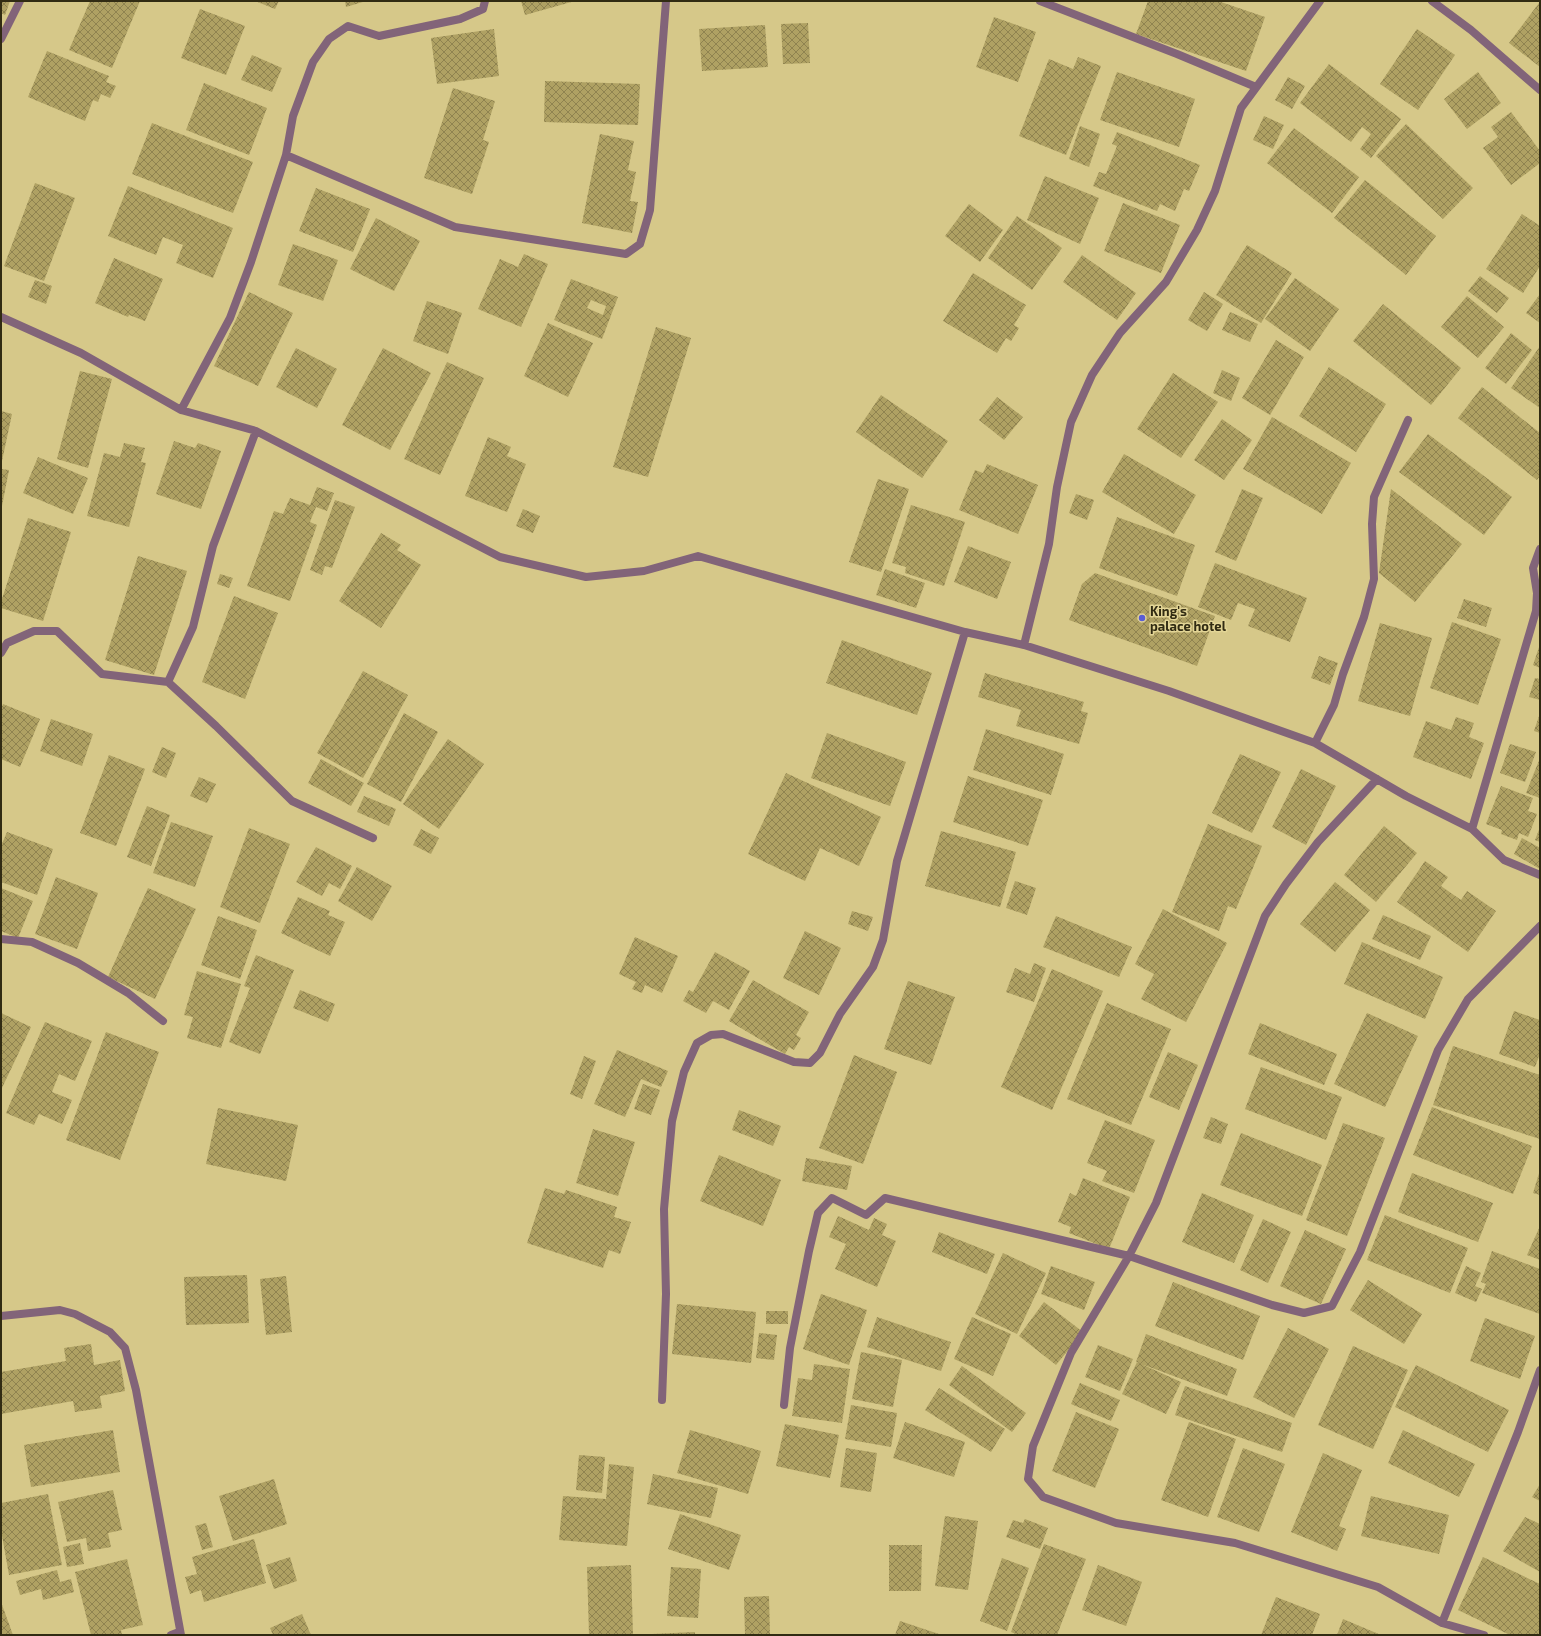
<svg xmlns="http://www.w3.org/2000/svg" width="1541" height="1636" font-family="'Exo 2',sans-serif">
	<style>
		.building { fill: url(#building-cross-hatch); fill-rule: evenodd }
		.lines { fill: none; stroke-linecap: round; stroke-linejoin: round }
		.minor { stroke: #826479; stroke-width: 8 }
		.poi-dot { fill: #595dd4; stroke: #e3d596; stroke-width: 1.5 }
		.labels { text-anchor: middle; stroke-width: 3; stroke-linejoin: round; paint-order: stroke }
		.poi-label { font-size: 13px; font-weight: bold; fill: #312b12; stroke: #e3d596; text-anchor: start }
	</style>
	<defs>
		<pattern id="building-cross-hatch" width="8" height="8" patternUnits="userSpaceOnUse"><rect width="8" height="8" fill="#afa163"/><path d="M0 0l8 8M0 8l8-8" fill="none" stroke="#8f8350"/></pattern>
	</defs>
	<rect width="100%" height="100%" fill="#d6c889"/>
	<path class="building" d="M1 1H10L5 15 1 13Z
		M90 1H140L112 68 69 50Z
		M255 1H279L275 9Z
		M345 1H366L346 7Z
		M521 1H575L525 15Z
		M1148 1H1218L1265 17 1246 71 1136 34Z
		M1539 3 1540 4V67L1509 43Z
		M200 9 245 26 226 75 181 58Z
		M994 17 1036 32 1018 82 976 67Z
		M808 23 810 63 783 64 781 24Z
		M765 25 768 67 702 71 699 29Z
		M494 29 499 76 437 84 431 38Z
		M1417 29 1455 55 1418 110 1380 84Z
		M47 51 109 76 106 82 116 86 110 98 101 94 98 102 93 100 85 121 28 97Z
		M252 55 282 68 272 92 241 80Z
		M1078 57 1101 66 1066 155 1019 136 1049 59 1073 69Z
		M1329 64 1401 119 1371 158 1360 149 1371 134 1362 127 1351 142 1300 103Z
		M1117 72 1195 99 1179 147 1100 120Z
		M1478 72 1501 103 1467 129 1444 99Z
		M1288 77 1305 86 1292 109 1275 100Z
		M545 81 640 84 638 125 544 122Z
		M204 83 267 108 249 155 186 130Z
		M453 88 495 101 483 140 489 142 472 194 424 178Z
		M1511 112 1540 151V163L1511 185 1483 148 1498 137 1491 127Z
		M1264 116 1284 125 1273 149 1253 140Z
		M152 123 253 162 233 213 132 174Z
		M1406 124 1473 188 1443 219 1376 156Z
		M1080 126 1100 134 1089 167 1069 159Z
		M1294 128 1359 177 1332 213 1267 163Z
		M1117 132 1200 165 1189 191 1184 189 1175 211 1160 204 1157 211 1093 186 1099 172 1106 174 1117 146 1112 144Z
		M600 134 634 141 628 170 636 172 630 201 638 202 632 233 582 223Z
		M1045 176 1099 198 1080 244 1027 220Z
		M1365 180 1436 236 1406 275 1334 218Z
		M35 183 75 198 44 281 4 266Z
		M128 186 233 228 213 278 176 263 183 245 163 237 156 255 108 236Z
		M316 188 370 209 353 252 299 231Z
		M1123 203 1180 225 1161 273 1104 251Z
		M969 204 1003 230 980 262 945 236Z
		M1522 214 1540 226V266L1523 293 1486 269Z
		M1017 216 1062 248 1032 290 988 258Z
		M376 218 420 241 394 291 350 269Z
		M293 244 338 260 323 301 278 285Z
		M1247 245 1292 273 1261 323 1216 295Z
		M524 254 548 264 521 327 478 309 500 259 518 267Z
		M1082 255 1136 293 1117 320 1063 282Z
		M114 258 163 279 145 321 129 315 128 317 95 303Z
		M973 273 1026 305 1014 325 1019 328 1011 341 1006 338 997 353 943 321Z
		M1480 276 1509 298 1497 313 1468 291Z
		M1295 278 1339 309 1310 351 1265 319Z
		M571 279 618 297 602 339 554 320ZM591 300 606 306 603 315 587 308Z
		M35 280 52 286 46 304 28 297Z
		M249 292 293 313 258 386 214 366Z
		M1204 292 1223 304 1207 331 1188 320Z
		M1540 294V323L1526 313Z
		M1467 296 1504 327 1478 358 1441 327Z
		M427 301 462 313 448 354 413 341Z
		M1383 304 1461 368 1431 405 1353 341Z
		M1230 312 1258 324 1250 342 1222 330Z
		M548 323 593 343 568 397 524 376Z
		M656 327 691 338 648 477 613 467Z
		M1511 333 1532 350 1506 384 1485 368Z
		M1276 340 1304 357 1270 415 1242 398Z
		M1540 346V408L1511 388Z
		M296 348 337 369 317 408 276 387Z
		M383 348 431 373 390 450 342 425Z
		M447 362 484 378 440 475 404 459Z
		M1329 367 1386 404 1356 452 1299 416Z
		M1222 370 1240 378 1231 401 1213 393Z
		M80 371 112 379 88 468 57 459Z
		M1173 373 1218 402 1181 458 1137 429Z
		M1482 387 1540 433V476L1537 480 1458 418Z
		M881 395 948 441 922 478 856 432Z
		M997 397 1023 417 1004 440 979 420Z
		M1 411 12 414 2 461H1Z
		M1272 417 1351 463 1322 514 1243 469Z
		M1222 419 1252 440 1224 480 1194 460Z
		M1428 434 1512 497 1484 535 1399 472Z
		M488 437 511 447 507 456 526 464 507 512 465 496Z
		M174 441 195 448 198 443 221 451 201 509 156 494Z
		M124 443 145 448 141 462 146 463 129 527 87 516 104 453 120 457Z
		M1124 454 1196 495 1174 534 1102 492Z
		M38 457 88 478 73 514 23 493Z
		M987 464 1038 485 1018 534 959 510 975 470 983 473Z
		M1 469 9 470 2 506H1Z
		M878 479 909 489 881 572 849 562Z
		M317 487 334 493 327 511 316 507 310 522 317 525 290 601 247 586 274 511 283 514 290 498 310 505Z
		M1242 489 1263 498 1236 561 1215 552Z
		M1391 489 1462 544 1415 602 1379 573Z
		M1076 494 1094 500 1087 520 1069 513Z
		M335 500 355 507 332 568 325 566 322 575 310 570Z
		M911 505 965 522 944 586 905 573 906 567 892 563Z
		M523 509 540 516 533 533 516 526Z
		M1117 517 1195 545 1177 596 1099 568Z
		M28 518 71 532 43 621 1 608V602Z
		M381 533 401 545 397 550 421 565 381 628 339 601Z
		M968 546 1011 562 997 599 954 582Z
		M138 556 187 571 154 675 105 660Z
		M1215 563 1307 598 1290 642 1248 626 1255 609 1238 603 1231 620 1198 607Z
		M885 569 925 583 916 608 876 595Z
		M1095 573 1215 616 1197 666 1069 620 1082 584Z
		M220 574 233 578 229 588 217 584Z
		M234 596 278 613 245 699 202 682Z
		M1464 599 1492 608 1486 627 1457 618Z
		M1452 622 1501 639 1478 705 1430 688Z
		M1380 623 1432 638 1410 716 1358 701Z
		M842 640 932 673 917 715 826 683Z
		M1540 644V668L1533 665Z
		M1319 656 1338 663 1330 685 1311 678Z
		M363 671 408 695 363 778 317 753Z
		M985 673 1084 702 1081 711 1088 713 1079 744 1016 726 1021 710 978 697Z
		M1535 678 1540 679V700L1529 697Z
		M3 704 40 719 20 767 1 759V709Z
		M404 713 438 732 401 802 367 784Z
		M1540 713V733L1534 731Z
		M1456 717 1474 723 1469 737 1484 743 1471 779 1413 757 1426 721 1451 730Z
		M51 719 93 734 82 766 40 751Z
		M986 729 1064 754 1051 795 973 770Z
		M827 733 906 762 890 806 811 778Z
		M448 739 484 764 439 829 403 804Z
		M1510 744 1536 752 1525 782 1500 773Z
		M162 747 176 753 166 778 152 772Z
		M1240 754 1281 772 1252 833 1212 813Z
		M109 755 145 769 116 846 80 833Z
		M1540 758V798L1526 793Z
		M321 759 364 783 351 806 308 783Z
		M1301 769 1336 786 1306 845 1272 827Z
		M786 773 881 817 859 866 820 848 805 881 748 854Z
		M968 776 1043 800 1028 846 953 822Z
		M199 777 216 784 207 803 190 796Z
		M1501 786 1533 798 1528 811 1537 814 1528 837 1519 833 1517 840 1501 834 1502 830 1486 824Z
		M364 796 396 809 389 826 357 812Z
		M147 806 170 815 151 866 127 857Z
		M171 822 213 836 195 887 153 873Z
		M1208 824 1262 846 1236 909 1228 906 1219 931 1172 912Z
		M1384 826 1417 853 1376 902 1344 875Z
		M1540 827V842L1535 840Z
		M249 828 290 844 260 923 220 907Z
		M421 829 439 838 431 854 413 845Z
		M941 831 1016 852 1000 907 925 886Z
		M7 832 53 849 37 895 1 882V846Z
		M1522 838 1540 848V869L1514 854Z
		M316 847 352 866 340 889 329 883 322 896 296 882Z
		M1425 861 1448 877 1441 886 1461 900 1467 891 1496 911 1468 952 1397 902Z
		M357 867 392 886 372 921 338 901Z
		M56 877 98 893 77 949 35 934Z
		M1015 881 1036 888 1027 915 1006 908Z
		M1335 882 1370 910 1335 952 1300 924Z
		M1 888 33 901 18 938 1 931Z
		M148 888 196 909 155 999 108 977Z
		M298 897 330 911 328 915 345 922 330 956 281 933Z
		M1163 909 1227 943 1186 1022 1141 999 1154 974 1135 964Z
		M852 911 873 917 868 931 848 924Z
		M1383 915 1431 936 1420 960 1372 939Z
		M218 916 257 930 240 979 201 965Z
		M1056 916 1132 947 1119 977 1043 947Z
		M805 931 841 948 819 995 783 978Z
		M635 937 678 956 662 993 645 985 642 993 632 989 636 982 619 974Z
		M1362 942 1443 977 1425 1019 1344 984Z
		M715 952 750 971 729 1010 713 1001 706 1013 683 1001 689 990 693 992Z
		M256 955 294 970 260 1054 229 1042 250 988 244 986Z
		M1034 963 1046 968 1034 1002 1006 992 1015 968 1030 974Z
		M1052 969 1103 991 1052 1110 1001 1087Z
		M197 971 241 984 221 1048 187 1038 193 1017 184 1015Z
		M753 980 809 1012 796 1035 801 1038 794 1050 789 1047 785 1054 729 1021Z
		M908 981 955 997 931 1065 884 1049Z
		M300 990 335 1004 328 1022 293 1008Z
		M1107 1003 1171 1029 1131 1125 1067 1099Z
		M1514 1011 1540 1020V1054L1535 1067 1499 1054Z
		M1 1013 31 1027 1 1090Z
		M1367 1013 1418 1036 1385 1107 1334 1084Z
		M45 1022 92 1041 75 1081 59 1074 52 1092 72 1100 62 1124 39 1114 34 1125 6 1113Z
		M1260 1023 1337 1054 1324 1085 1248 1054Z
		M106 1032 159 1052 120 1160 66 1140Z
		M1453 1046 1540 1075V1139L1433 1105Z
		M617 1050 668 1071 661 1087 641 1079 625 1117 594 1104Z
		M1168 1052 1198 1065 1179 1110 1149 1097Z
		M854 1055 897 1072 863 1164 819 1148Z
		M584 1056 596 1061 582 1099 570 1094Z
		M1261 1067 1342 1097 1326 1140 1245 1109Z
		M643 1084 660 1090 651 1115 634 1109Z
		M1432 1107 1532 1146 1513 1194 1413 1155Z
		M218 1108 298 1125 286 1181 206 1164Z
		M739 1110 781 1126 773 1146 732 1130Z
		M1211 1117 1228 1124 1221 1144 1203 1138Z
		M1105 1120 1155 1140 1134 1193 1102 1181 1107 1171 1087 1163Z
		M1343 1123 1385 1138 1347 1236 1306 1220Z
		M593 1129 635 1142 618 1196 576 1183Z
		M1241 1133 1322 1165 1302 1216 1220 1185Z
		M719 1155 781 1180 763 1226 700 1201Z
		M806 1158 852 1166 847 1190 802 1181Z
		M1540 1170V1195L1533 1193Z
		M1412 1173 1493 1203 1478 1242 1398 1212Z
		M1083 1178 1130 1197 1109 1249 1069 1233 1071 1227 1058 1222 1070 1193 1076 1196Z
		M545 1188 564 1194 566 1190 617 1207 614 1217 631 1222 620 1254 609 1250 603 1268 527 1243Z
		M1202 1193 1254 1215 1234 1263 1182 1242Z
		M1385 1215 1468 1248 1450 1293 1367 1260Z
		M838 1216 869 1230 874 1218 887 1224 882 1235 896 1241 877 1287 835 1269 846 1244 829 1237Z
		M1263 1219 1291 1232 1268 1283 1240 1270Z
		M1540 1226V1260L1527 1255Z
		M1305 1230 1346 1249 1321 1304 1280 1286Z
		M939 1232 995 1254 987 1274 932 1252Z
		M1492 1251 1540 1269V1314L1482 1293 1486 1284 1481 1282Z
		M1003 1253 1046 1273 1017 1334 975 1314Z
		M1051 1266 1095 1282 1084 1310 1041 1294Z
		M1466 1266 1481 1273 1475 1286 1482 1289 1476 1302 1455 1293Z
		M247 1275 249 1323 186 1325 184 1277Z
		M286 1276 292 1332 266 1335 260 1279Z
		M1368 1280 1422 1314 1404 1344 1350 1310Z
		M1173 1282 1260 1316 1243 1360 1155 1326Z
		M821 1294 867 1310 849 1365 803 1349Z
		M1044 1302 1083 1332 1056 1365 1019 1336Z
		M677 1304 756 1312 751 1363 672 1354Z
		M766 1311H788V1324H766Z
		M877 1317 951 1342 941 1371 867 1347Z
		M972 1317 1011 1334 993 1376 954 1359Z
		M1485 1318 1535 1336 1520 1379 1470 1361Z
		M1288 1328 1329 1349 1294 1418 1253 1397Z
		M759 1333 777 1335 774 1360 756 1358Z
		M1146 1334 1237 1369 1227 1396 1136 1362Z
		M91 1344 94 1365 120 1360 125 1391 100 1396 102 1408 75 1412 73 1401 1 1414V1372L66 1361 64 1348Z
		M1098 1345 1133 1359 1120 1391 1085 1377Z
		M1353 1346 1408 1370 1373 1449 1318 1425Z
		M861 1352 902 1360 893 1407 852 1399Z
		M1137 1362 1181 1382 1166 1414 1122 1394Z
		M814 1364 850 1369 842 1423 792 1416 798 1378 812 1380Z
		M1416 1365 1509 1410 1488 1452 1395 1407Z
		M962 1366 1026 1413 1012 1432 949 1385Z
		M1080 1383 1120 1400 1111 1421 1071 1404Z
		M1185 1386 1292 1423 1282 1452 1175 1415Z
		M939 1388 1005 1429 991 1452 925 1410Z
		M851 1405 897 1413 891 1447 845 1439Z
		M1076 1412 1119 1429 1095 1488 1052 1471Z
		M905 1422 965 1442 954 1477 893 1458Z
		M1189 1422 1236 1439 1208 1517 1161 1500Z
		M785 1424 839 1435 830 1478 776 1466Z
		M113 1430 120 1472 31 1487 24 1445Z
		M690 1430 761 1451 748 1494 677 1473Z
		M1403 1430 1475 1464 1459 1497 1388 1463Z
		M846 1448 877 1453 871 1492 840 1487Z
		M1243 1448 1285 1464 1259 1532 1217 1517Z
		M1323 1453 1362 1470 1339 1526 1346 1529 1337 1551 1291 1532Z
		M579 1455 605 1457 602 1493 576 1490Z
		M609 1464 634 1467 627 1546 559 1540 563 1496 606 1499Z
		M653 1474 718 1488 711 1518 647 1504Z
		M274 1479 287 1524 233 1541 219 1496Z
		M1540 1484V1501L1532 1497Z
		M113 1490 122 1530 108 1533 111 1547 88 1551 86 1538 67 1542 58 1502Z
		M48 1494 62 1565 9 1575 1 1530V1503Z
		M1371 1496 1449 1515 1439 1554 1361 1536Z
		M680 1514 741 1535 729 1570 668 1549Z
		M945 1516 978 1521 968 1590 935 1586Z
		M1525 1517 1540 1524V1572L1503 1551Z
		M1025 1519 1048 1528 1040 1549 1006 1537 1013 1520 1023 1523Z
		M206 1523 213 1547 202 1550 195 1526Z
		M254 1539 266 1583 204 1602 201 1590 190 1594 185 1577 197 1574 192 1557Z
		M80 1543 84 1564 67 1567 63 1547Z
		M1044 1544 1086 1559 1057 1635H1018L1011 1632Z
		M889 1545H922L921 1591H889Z
		M290 1557 297 1581 274 1589 266 1565Z
		M1483 1557 1540 1584V1635H1510L1458 1610Z
		M1002 1558 1029 1568 1007 1631 980 1621Z
		M127 1559 143 1625 121 1630 122 1635H91L75 1572Z
		M631 1565 633 1635H589L587 1567Z
		M1098 1565 1142 1582 1126 1626 1082 1610Z
		M671 1567 701 1569 698 1618 667 1616Z
		M57 1570 60 1582 71 1579 74 1592 43 1600 41 1589 20 1595 16 1581Z
		M769 1596 770 1635H745L744 1597Z
		M1276 1597 1320 1614 1312 1635H1261Z
		M1 1602 13 1635H1Z
		M302 1614 311 1635H273L270 1628Z
		M1343 1619 1381 1635H1337Z
		M900 1621 942 1635H895Z
		M695 1632V1635H652V1634Z"/>
	<g class="lines">
		<path class="minor" d="M1040 1 1177 54 1256 87
			M1432 1 1471 30 1540 90
			M1 39 20 1
			M286 155 455 227 626 254 640 244 650 210 666 1
			M1 317 81 353 181 410 256 431 500 557 586 577 644 571 698 556 965 632 1024 645 1169 691 1315 743 1406 796 1472 829 1504 860 1540 875
			M181 410 230 318 251 262 286 155 293 116 313 62 329 39 348 26 379 36 460 19 483 9 485 1
			M1024 645 1049 544 1057 487 1071 422 1092 375 1120 333 1166 282 1197 230 1215 191 1241 108 1320 1
			M1 653 7 643 34 631H57L102 674 168 682 216 726 292 801 373 838
			M168 682 193 627 213 546 256 431
			M1315 743 1334 705 1343 674 1364 617 1374 579 1372 524 1374 497 1408 420
			M1377 779 1318 842 1286 884 1265 916 1156 1203 1129 1256 1071 1353 1033 1446 1028 1479 1043 1497 1116 1523 1235 1543 1378 1587 1442 1623 1484 1635
			M1472 829 1536 611 1537 593 1533 568 1540 549
			M1 939 32 942 78 963 128 993 163 1021
			M1 1316 60 1310 75 1314 110 1332 125 1348 136 1390 181 1635
			M662 1400 666 1294 664 1209 672 1121 684 1072 697 1043 711 1035 723 1034 794 1062 810 1063 820 1053 840 1014 873 967 883 940 897 861 965 632
			M784 1405 790 1348 809 1251 818 1213 832 1198 866 1215 885 1198 1129 1256 1272 1305 1304 1313 1332 1306 1360 1252 1438 1050 1468 999 1540 926
			M1442 1623 1518 1432 1540 1370
			M171 1635 179 1632"/>
	</g>
	<circle class="poi-dot" cx="1142" cy="618" r="4"/>
	<g class="labels">
		<g class="poi-label">
			<text x="1150" y="616">King's<tspan x="1150" dy="15">palace hotel</tspan></text>
		</g>
	</g>
	<rect width="1541" height="1636" fill="none" stroke="#312b12" stroke-width="4"/>
</svg>
